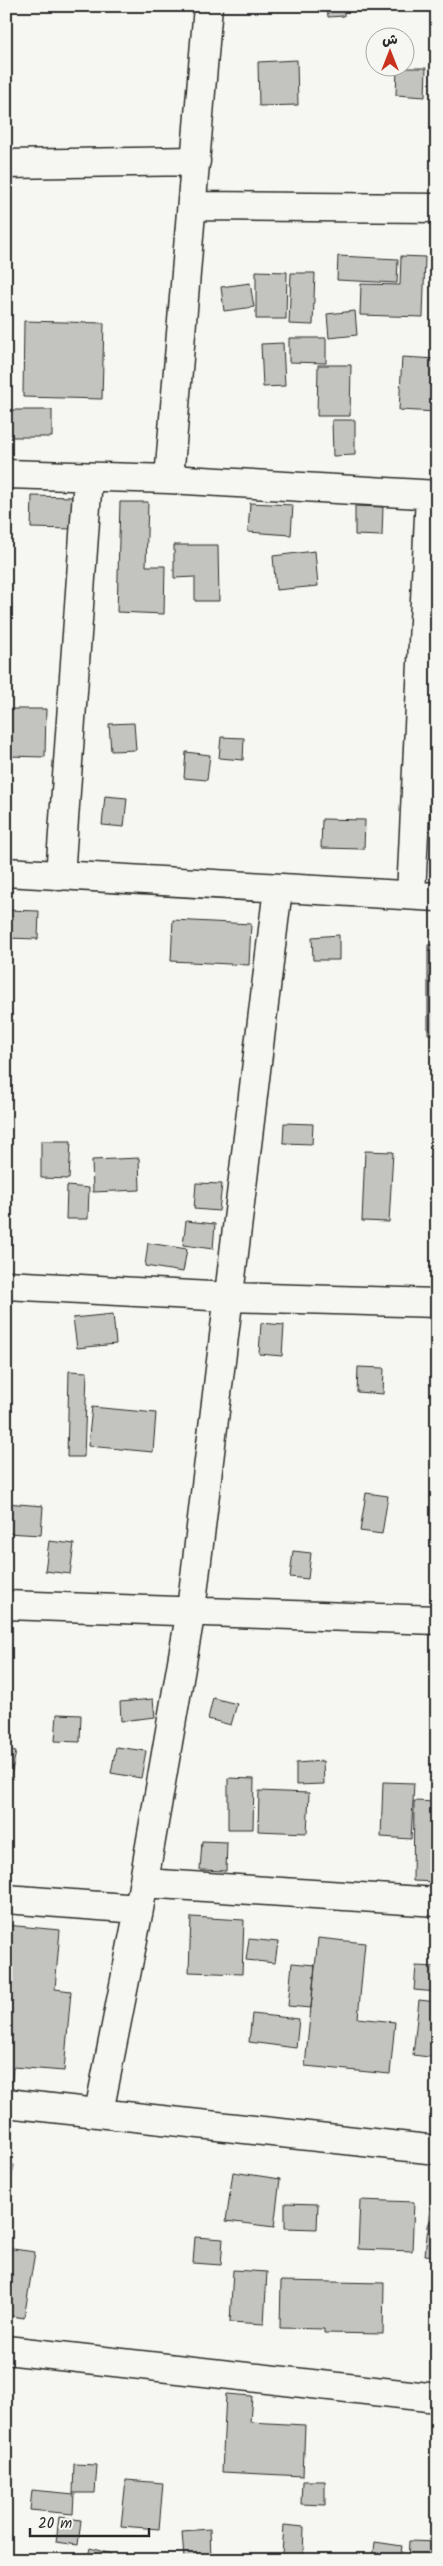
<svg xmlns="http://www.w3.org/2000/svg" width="443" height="2566" font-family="Kalam,'Playpen Sans Arabic',sans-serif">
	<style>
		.building { fill: #c3c3c0; stroke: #2b2b2b }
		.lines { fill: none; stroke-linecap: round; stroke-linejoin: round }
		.street-casing { stroke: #2b2b2b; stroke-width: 31 }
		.street { stroke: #f6f6f2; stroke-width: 28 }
	</style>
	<rect width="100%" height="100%" fill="#f6f6f2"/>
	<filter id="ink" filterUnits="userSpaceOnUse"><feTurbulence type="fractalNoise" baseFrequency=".02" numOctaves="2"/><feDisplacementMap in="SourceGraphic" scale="10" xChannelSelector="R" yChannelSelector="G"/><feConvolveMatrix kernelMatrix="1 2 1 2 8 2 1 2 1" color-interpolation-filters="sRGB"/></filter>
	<g filter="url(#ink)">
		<path class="building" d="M327 6H344V16L328 17Z
			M297 60 298 105 259 106 258 62Z
			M397 68H426L425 97 396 95Z
			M338 256 398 259 397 283 337 280Z
			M401 256 425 257 423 317 360 315 361 284 400 285Z
			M256 271 287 272 286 319H256Z
			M291 273H315L313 325 289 324Z
			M250 283 254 307 224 311 221 287Z
			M355 311 357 335 329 338 327 314Z
			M24 321 104 323 102 399 23 397Z
			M289 338H326V363L289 362Z
			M283 343 285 386 263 387 261 344Z
			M402 357 437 359V412L399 410Z
			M318 365H351L350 416H317Z
			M6 410H52V437H6Z
			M332 420H355V455L333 456Z
			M32 496 74 497 73 529 31 528Z
			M120 502H148L146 566H165L164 614 117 612Z
			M250 503 293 505 291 535 248 532Z
			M355 506 383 507 382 536 355 535Z
			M174 545H218L219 601H195V577L174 578Z
			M315 551 318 586 276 590 273 556Z
			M6 709H46L45 757 6 756Z
			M134 723 136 750 111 751 109 724Z
			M221 737 244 738 243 760 219 758Z
			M186 752 210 755 207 780 184 778Z
			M105 796 127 798 124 827 102 825Z
			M322 819 365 820 364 849 321 848Z
			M6 910 39 911 38 939 6 938Z
			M173 920 251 924 249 965 171 961Z
			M339 935V960H313L312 937Z
			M428 945H437V1035L428 1034Z
			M284 1123 313 1124 312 1144 283 1143Z
			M41 1141H71L69 1179 41 1178Z
			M365 1151 393 1152 389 1222 362 1221Z
			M139 1158 140 1190 93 1192 92 1160Z
			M196 1183 222 1184 219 1211 194 1209Z
			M67 1186 89 1188 88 1219H66Z
			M186 1221 215 1224 213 1249 183 1245Z
			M148 1243 187 1249 183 1272 145 1266Z
			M113 1314 116 1344 77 1348 73 1318Z
			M261 1323 284 1325 282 1356 259 1354Z
			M358 1367 384 1368 383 1394 357 1392Z
			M69 1371 87 1372 84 1457H67Z
			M92 1407 156 1413 153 1452 88 1446Z
			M366 1493 388 1496 382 1534 360 1531Z
			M6 1503 43 1506 41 1535 6 1533Z
			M49 1541 74 1544 70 1574 45 1571Z
			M293 1551 311 1553 308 1579 290 1577Z
			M213 1698 237 1704 231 1725 208 1719Z
			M153 1699 155 1717 121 1721 120 1702Z
			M57 1714 81 1715 80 1742 55 1741Z
			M116 1747 146 1751 141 1778 111 1773Z
			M6 1750 16 1752 8 1789H6Z
			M323 1761 324 1784 296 1785V1763Z
			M228 1778 254 1779 253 1829H228Z
			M383 1782 414 1783 411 1839 381 1837Z
			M259 1791 309 1793 307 1833 258 1831Z
			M414 1801 437 1802V1882L413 1881Z
			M202 1841 227 1842 226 1871 200 1870Z
			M191 1917 244 1920 242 1974 189 1972Z
			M6 1925 60 1930 55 1989 71 1991 64 2071 13 2067 12 2082H6Z
			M318 1938 365 1943 358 2018 395 2022 390 2074 305 2066Z
			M249 1939 278 1942 275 1963 246 1960Z
			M292 1963 315 1965 311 2008 288 2006Z
			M416 1966 437 1967V1992L414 1990Z
			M419 2000 437 2002V2058L413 2055Z
			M252 2014 299 2019 296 2048 249 2042Z
			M6 2164 14 2165 10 2187 6 2186Z
			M233 2172 280 2179 274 2227 226 2221Z
			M360 2200 414 2202 412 2251 358 2249Z
			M285 2203 318 2204 317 2229 285 2228Z
			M430 2207H437V2256L425 2255Z
			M195 2237 223 2239 221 2265 193 2263Z
			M6 2248 35 2252 24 2318 6 2315Z
			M233 2270 267 2272 264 2324 230 2322Z
			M281 2281 384 2283 383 2334 324 2333V2329L280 2328Z
			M226 2394 252 2396 250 2422 305 2425 303 2476 222 2472Z
			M74 2464 97 2465 95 2493H73Z
			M126 2480 163 2483 159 2529 121 2526Z
			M302 2481H325V2505L301 2504Z
			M32 2490 74 2494 73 2514 30 2510Z
			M59 2517 81 2520 78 2545 56 2542Z
			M284 2525 304 2527 303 2555 282 2554Z
			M210 2529 211 2560H184L182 2531Z
			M409 2541 437 2542V2560H408Z
			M375 2542 402 2546 400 2560H373Z
			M90 2548 111 2554 110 2560H87Z"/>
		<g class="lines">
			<defs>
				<path id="street" d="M6 164 196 161
					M192 206 437 208
					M6 474 169 479 437 495
					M169 479 208 6
					M6 872 437 897
					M60 876 88 478
					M411 895 430 495
					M6 1285 229 1297 437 1303
					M6 1605 437 1620
					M144 1883 437 1902
					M6 1899 139 1909
					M6 2103 437 2150
					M99 2112 139 1909 191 1610 278 888
					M6 2350 437 2398"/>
			</defs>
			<use href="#street" class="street-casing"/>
			<use href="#street" class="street"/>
		</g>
	</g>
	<rect width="443" height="2566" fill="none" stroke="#f6f6f2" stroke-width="25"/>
	<rect x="12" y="12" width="418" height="2541" fill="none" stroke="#2b2b2b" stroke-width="2" filter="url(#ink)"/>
	<g transform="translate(390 52)"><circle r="24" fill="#f6f6f2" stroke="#a5a5a2"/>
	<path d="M0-4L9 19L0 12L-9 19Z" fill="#c8321e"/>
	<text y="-8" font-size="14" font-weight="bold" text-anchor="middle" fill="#2b2b2b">ش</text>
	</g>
	<path d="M30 2528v8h119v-8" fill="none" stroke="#2b2b2b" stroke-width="2.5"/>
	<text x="38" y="2528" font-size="15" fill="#2b2b2b" stroke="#f6f6f2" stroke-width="4" paint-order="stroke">20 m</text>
</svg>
